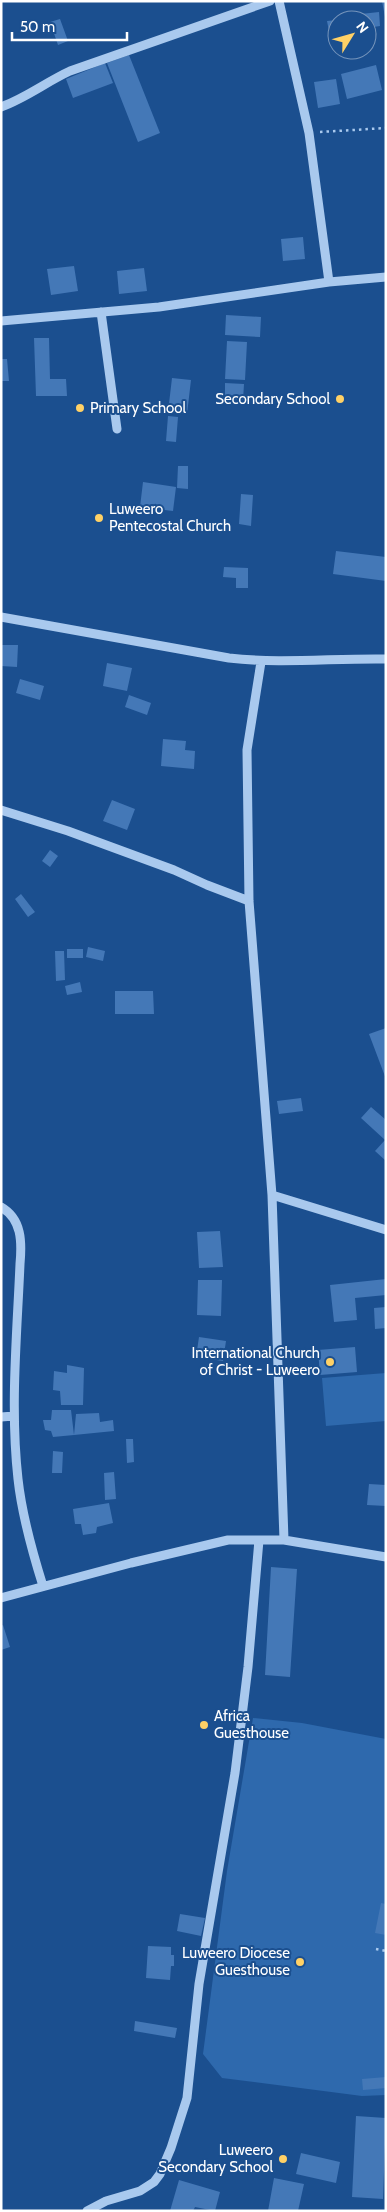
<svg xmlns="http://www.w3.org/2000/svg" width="387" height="2212" font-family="Cabin,sans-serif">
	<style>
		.green { fill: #2e69ad }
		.building { fill: #4478b7 }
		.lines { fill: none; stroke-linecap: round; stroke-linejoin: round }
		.path { stroke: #a9c9ee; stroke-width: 2.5; stroke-dasharray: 2.5 4; stroke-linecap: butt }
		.minor { stroke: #a9c9ee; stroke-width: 9 }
		.poi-dot { fill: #ffd166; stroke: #1b4f8f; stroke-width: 2 }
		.labels { text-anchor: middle; stroke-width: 4; stroke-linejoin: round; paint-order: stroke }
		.poi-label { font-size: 15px; fill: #fff; stroke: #1b4f8f; text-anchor: end }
	</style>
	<rect width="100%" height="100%" fill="#1b4f8f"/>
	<path class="green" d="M386 1373V1421L326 1426 322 1378Z
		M253 1718 302 1723 386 1739V2095L362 2096 222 2078 203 2054 227 1871Z"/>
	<path class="building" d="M382 1H386V17H385Z
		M379 12 380 26 367 28V20H362L361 14Z
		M358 16V20H342V19Z
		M60 19 68 41 58 45 50 22Z
		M337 20V30L329 31 327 21Z
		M129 55 160 133 138 142 107 63Z
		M105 63 113 83 73 98 66 79Z
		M376 65 382 90 347 99 341 74Z
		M336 79 340 104 318 108 314 82Z
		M303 237 305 259 283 261 281 239Z
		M74 266 78 291 51 295 47 269Z
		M144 268 147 291 119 294 117 271Z
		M226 315 261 317 260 337 225 335Z
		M34 338H49L50 379H66L67 396H36Z
		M227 341 247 342 245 380 225 379Z
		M1 359H7L9 381H1Z
		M172 378 191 380 187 414 168 412Z
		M225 383 244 384 243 400 225 399Z
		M168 416 178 417 176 442 166 441Z
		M178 466H188V489L177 488Z
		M143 482 176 487 173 511 140 507Z
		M241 494 253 495 251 526 239 524Z
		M336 551 386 557V581L333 574Z
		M224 567 248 568V588H236V578L223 577Z
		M1 645H18L17 667 1 666Z
		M107 663 132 668 127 691 103 686Z
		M20 679 44 686 40 700 16 693Z
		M129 695 151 703 147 715 125 707Z
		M163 739 186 741 185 750 195 751 194 769 161 766Z
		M112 800 135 809 127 830 103 821Z
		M50 850 58 856 50 867 42 861Z
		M21 894 35 912 28 917 15 899Z
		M88 947 105 951 103 961 86 957Z
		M67 949H83V958H67Z
		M55 951H64L65 980 56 981Z
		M80 982 82 992 67 995 65 986Z
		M115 991H153L154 1014H115Z
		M386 1028V1079L369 1034Z
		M301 1098 303 1111 279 1114 277 1101Z
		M371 1107 386 1120V1161L375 1151 385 1140 361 1118Z
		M220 1231 223 1267 199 1268 197 1232Z
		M386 1279V1295L355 1298 357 1320 334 1322 330 1285Z
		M198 1280H222L221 1316 197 1315Z
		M386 1307V1328L375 1329 374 1308Z
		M199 1337 226 1341 223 1361 196 1357Z
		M355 1347 357 1372 320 1375 318 1350Z
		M67 1365 84 1368 83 1405H61L60 1391 53 1390 54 1371 67 1373Z
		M52 1410H71L74 1435 53 1437 51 1431 45 1430 43 1420H51Z
		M99 1413 100 1422 113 1420 114 1431 74 1435 76 1414Z
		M126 1439H133L134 1462 127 1463Z
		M53 1451 63 1452 62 1473H52Z
		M114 1472 116 1499 105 1500 104 1473Z
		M369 1484 386 1485V1506L367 1505Z
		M109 1503 113 1523 97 1527 96 1533 83 1535 81 1524H75L73 1509Z
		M271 1567 297 1569 290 1677 265 1675Z
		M3 1625 10 1647 1 1650V1626Z
		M381 1903 386 1904V1935L375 1933Z
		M180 1914 205 1918 201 1936 177 1931Z
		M148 1946 171 1947V1955H174V1966H171L170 1980 146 1978Z
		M135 2021 177 2028 175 2038 134 2031Z
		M386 2077V2088L363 2090 362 2079Z
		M356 2116 386 2118 383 2199 352 2197Z
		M301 2153 340 2162 336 2183 296 2174Z
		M274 2178 304 2184 298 2211H268Z
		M179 2180 220 2192 215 2211 195 2207 193 2211H170Z"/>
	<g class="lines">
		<path class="path" d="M320 132 386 128
			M376 1949 386 1951"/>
		<path class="minor" d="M279 1 309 133 329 282
			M1 107C26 98 46 82 70 71L270 1
			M101 312 117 429
			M1 321 159 307 329 282 386 277
			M1 617 229 658C281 664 334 658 386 659
			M261 662 247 750 249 901 272 1195 284 1540
			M1 810 68 831 174 870 207 885 249 901
			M272 1195 386 1230
			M1 1207C22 1219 22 1242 20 1264 17 1335 10 1408 18 1479 22 1516 32 1551 43 1586
			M1 1417 14 1416
			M1 1598 131 1563 228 1540H284L386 1557
			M87 2211 106 2201 140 2191 154 2182 160 2174 171 2148 187 2098 199 1984 235 1773 248 1667 259 1540"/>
	</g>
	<g class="poi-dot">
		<circle cx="340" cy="399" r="5"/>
		<circle cx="80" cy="408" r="5"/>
		<circle cx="99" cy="518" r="5"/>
		<circle cx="330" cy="1362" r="5"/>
		<circle cx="204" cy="1725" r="5"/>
		<circle cx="300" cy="1962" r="5"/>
		<circle cx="283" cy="2159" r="5"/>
	</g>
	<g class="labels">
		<g class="poi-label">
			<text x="330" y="404">Secondary School</text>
			<text x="90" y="413" text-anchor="start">Primary School</text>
			<text x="109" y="514" text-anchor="start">Luweero<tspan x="109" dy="17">Pentecostal Church</tspan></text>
			<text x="320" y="1358">International Church<tspan x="320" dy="17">of Christ - Luweero</tspan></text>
			<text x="214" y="1721" text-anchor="start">Africa<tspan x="214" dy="17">Guesthouse</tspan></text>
			<text x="290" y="1958">Luweero Diocese<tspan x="290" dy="17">Guesthouse</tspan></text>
			<text x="273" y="2155">Luweero<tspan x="273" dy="17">Secondary School</tspan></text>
		</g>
	</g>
	<rect width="387" height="2212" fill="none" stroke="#ffffff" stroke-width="5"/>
	<g transform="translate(352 35) rotate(53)"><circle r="24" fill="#1b4f8f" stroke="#7695bc"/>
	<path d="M0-4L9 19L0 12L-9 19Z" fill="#ffd166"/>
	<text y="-8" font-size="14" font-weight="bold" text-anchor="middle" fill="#ffffff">N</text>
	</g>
	<path d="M12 32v8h115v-8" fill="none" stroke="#ffffff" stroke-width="2.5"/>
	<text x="20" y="32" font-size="15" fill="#ffffff" stroke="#1b4f8f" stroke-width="4" paint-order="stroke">50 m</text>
</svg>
